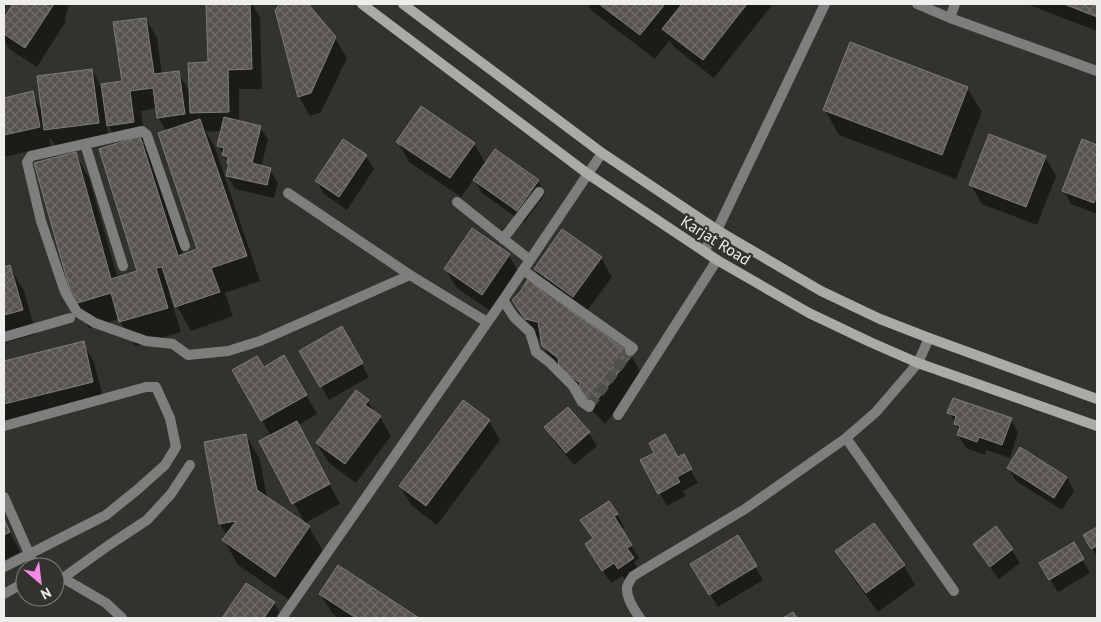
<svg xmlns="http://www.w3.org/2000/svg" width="1101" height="622" font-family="'PT Sans',sans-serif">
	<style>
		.shadow { fill: #0007; fill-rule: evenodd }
		.building { fill: url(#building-cross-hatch); stroke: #807d79 }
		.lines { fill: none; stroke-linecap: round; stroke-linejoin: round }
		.street-tunnel { stroke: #4f4f4a; stroke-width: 10; stroke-dasharray: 10 5; stroke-linecap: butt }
		.street { stroke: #7e7f7d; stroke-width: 10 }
		.secondary { stroke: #a9aba7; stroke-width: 10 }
		.labels { text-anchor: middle; stroke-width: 4.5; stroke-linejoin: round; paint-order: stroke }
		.street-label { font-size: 16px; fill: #efeeec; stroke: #33332e }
	</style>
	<defs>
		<pattern id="building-cross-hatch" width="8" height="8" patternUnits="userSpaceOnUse" patternTransform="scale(1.25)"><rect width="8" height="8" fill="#575450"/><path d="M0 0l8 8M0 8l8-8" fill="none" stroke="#6f6d69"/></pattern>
	</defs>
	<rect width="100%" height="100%" fill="#33332e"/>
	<path class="shadow" d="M14 4H69L65 19 66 21 37 67 9 49 4 40V20Z
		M207 4H252L260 17 262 89H239V122L260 127 268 140 261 167 270 169 278 183 274 198 235 189 227 175 230 166 218 146 222 131 206 132 214 145 260 281 225 293 233 316 191 331 177 306 172 292 169 293 181 332 135 346 119 319 89 328 75 303V153L89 178 118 279 139 272 119 144 107 123 109 143 57 149 49 136 51 146 4 157V99L32 93 43 112 92 70 103 90 123 82 146 19 157 38 162 74 178 72 190 93 209 63ZM157 108 159 118 166 131 199 250 183 255 153 162 142 141H145L141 111Z
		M282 4H307L335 38 347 58 321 112 310 116 299 97 276 11Z
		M588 4H773L714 78 675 48 670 40 655 59 592 11Z
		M1027 4H1097V31Z
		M967 88 982 112 956 179 839 135 825 110Z
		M343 141 366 156 374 169 347 210 324 194 316 181Z
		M1083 141 1097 146V214L1071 204 1064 191Z
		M398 142 474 144 486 164 538 181 545 194 524 223 482 193 474 179 461 197 409 162Z
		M1045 157 1056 176 1037 225 982 204 971 185Z
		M509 255 520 275 493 313 457 288 445 269Z
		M601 258 612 277 584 315 546 289 535 270Z
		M10 267 24 291 36 334 4 343V269Z
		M513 301 631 355 642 375 605 424 592 410 554 366 543 346 542 339 538 338 525 320Z
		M341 328 369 377 329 400 301 351Z
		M83 343 94 362 104 401 4 426V362Z
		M284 357 317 414 298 425 340 504 305 523 260 441 271 436 234 371 263 368Z
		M368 401 375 413 380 417 391 436 356 483 329 463 317 444Z
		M568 409 589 433 597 446 574 465 554 441 546 428Z
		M949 413 1011 419 1018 432 1010 458 986 450 985 455 966 448 958 435 960 431Z
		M489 421 500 440 437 525 411 505 400 486Z
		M246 435 260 460 267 498 309 527 323 551 289 600 238 565 224 540 227 536 220 524Z
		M1021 449 1067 478 1074 491 1062 510 1016 481 1008 468Z
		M683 456 698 483 683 491 686 496 667 506 642 461 678 459Z
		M609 502 624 527 621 530 639 558 634 562 640 572 626 581 623 576 611 583 594 557V539L590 533Z
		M4 519 20 552 4 560Z
		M1097 528V554L1096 555 1085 535Z
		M737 536 763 580 718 607 692 564Z
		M975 544 1012 550 1020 563 999 579 982 557Z
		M1073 544 1090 573 1058 592 1048 576Z
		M837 552 904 566 915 585 878 612 848 571Z
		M339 567 417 618H339L332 613 320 594Z
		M246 585 274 603 283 618H223Z"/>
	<path class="building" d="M13 4H54L25 48 4 34V18Z
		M206 4H250L252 69 228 70 229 112 190 113 188 63 208 62Z
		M280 4H308L336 37 311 93 298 97 275 10Z
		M599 4H665L640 35Z
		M682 4H747L703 60 662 29Z
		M1064 4H1097V17Z
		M146 18 154 74 179 71 185 114 157 118 153 88 130 91 134 122 107 126 101 84 122 81 113 22Z
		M850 42 968 87 942 155 823 110Z
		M92 69 99 123 44 130 37 76Z
		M33 91 40 127 4 135V98Z
		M421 106 475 143 450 178 396 142Z
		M224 117 261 126 252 163 271 168 267 185 226 176 229 163H227L228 157 222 155 224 148 217 146Z
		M200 119 247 256 211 268 220 292 175 307 162 267 156 268 168 308 119 322 111 293 74 304 34 163 76 152 111 279 137 271 99 149 140 136 178 256 197 249 158 133Z
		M989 134 1046 156 1026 207 969 185Z
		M343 139 367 155 339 197 315 181Z
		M1082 139 1097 145V194L1094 203 1062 191Z
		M495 149 539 180 517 211 473 180Z
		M472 228 510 254 482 295 444 269Z
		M562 229 602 257 573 297 534 269Z
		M10 265 23 310 4 315V267Z
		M528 279 632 355 593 405 579 391 580 383 559 367 558 358 542 346 538 322 525 319 512 300 520 292Z
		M342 326 363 363 320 387 299 351Z
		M84 341 93 382 4 404V361Z
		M284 355 307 395 261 421 232 370 257 356 264 367Z
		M356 390 369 400 365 405 381 416 345 464 316 443Z
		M953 398 1012 418 1002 445 979 437 977 442 957 435 960 426 954 424 956 416 947 413Z
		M463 400 490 420 426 506 399 486Z
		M568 407 590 432 566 453 544 427Z
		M297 421 330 484 292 504 259 441Z
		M246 434 257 490 310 526 275 577 222 540 236 521 219 524 204 442Z
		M665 434 678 457 684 454 692 469 677 477 680 482 658 494 640 460 654 453 649 443Z
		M1020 447 1067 477 1054 498 1007 468Z
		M609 501 618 514 614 516 632 545 627 548 634 558 618 569 614 563 602 571 585 544 593 538 580 520Z
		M4 519 10 532 4 535Z
		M874 523 905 565 866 593 835 551Z
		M996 526 1013 549 990 567 973 544Z
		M1097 527V546L1091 549 1083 535Z
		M738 535 757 566 709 595 690 564Z
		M1074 542 1084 559 1049 580 1039 563Z
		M338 565 419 618H356L319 594Z
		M246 583 275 602 264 618H222Z
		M793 612 797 618H783Z"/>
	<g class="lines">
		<path class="street-tunnel" d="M590 405 630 351"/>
		<path class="street" d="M917 4 950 18 1097 71
			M950 18 955 4
			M85 144 123 266
			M288 193 410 275 487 322
			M457 202 530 260
			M503 239 539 192
			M185 246 147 135 142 131 31 156 27 162 41 221 65 292 77 312 95 323 146 341 173 344 188 355 228 351 260 341 410 275
			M704 251 717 230 825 4
			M523 270 633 348 630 351
			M503 300 514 317 530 332 536 352 549 362 573 386 582 402 589 407 590 405
			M4 337 70 318
			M618 415 717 260
			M4 426 146 387H156L170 418 176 447 165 465 137 490 106 515 4 567
			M846 438 954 591
			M4 497 35 567
			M55 577 63 578 106 603 122 618
			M63 578 109 545 147 520 171 494 190 465
			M4 594 25 582
			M282 618 503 300 602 153
			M640 618C634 610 626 598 627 587 628 584 631 579 633 576L745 509 846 438 876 412 918 363 929 338"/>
		<path class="secondary" d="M362 4 588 174 717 260 809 313 870 342 918 363 1097 426
			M403 4 602 153 717 230 821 291 880 319 929 338 1097 399"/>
	</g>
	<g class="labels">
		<g class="street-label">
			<text transform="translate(716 240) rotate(32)" y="6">Karjat Road</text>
		</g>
	</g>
	<rect width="1101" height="622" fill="none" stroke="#efeeec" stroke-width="10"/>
	<g transform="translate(40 582) rotate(152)"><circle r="24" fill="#33332e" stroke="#7e7e7a"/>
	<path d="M0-4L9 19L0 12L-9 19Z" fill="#f888ea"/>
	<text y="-8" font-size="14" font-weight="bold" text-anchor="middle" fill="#efeeec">N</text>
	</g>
</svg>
